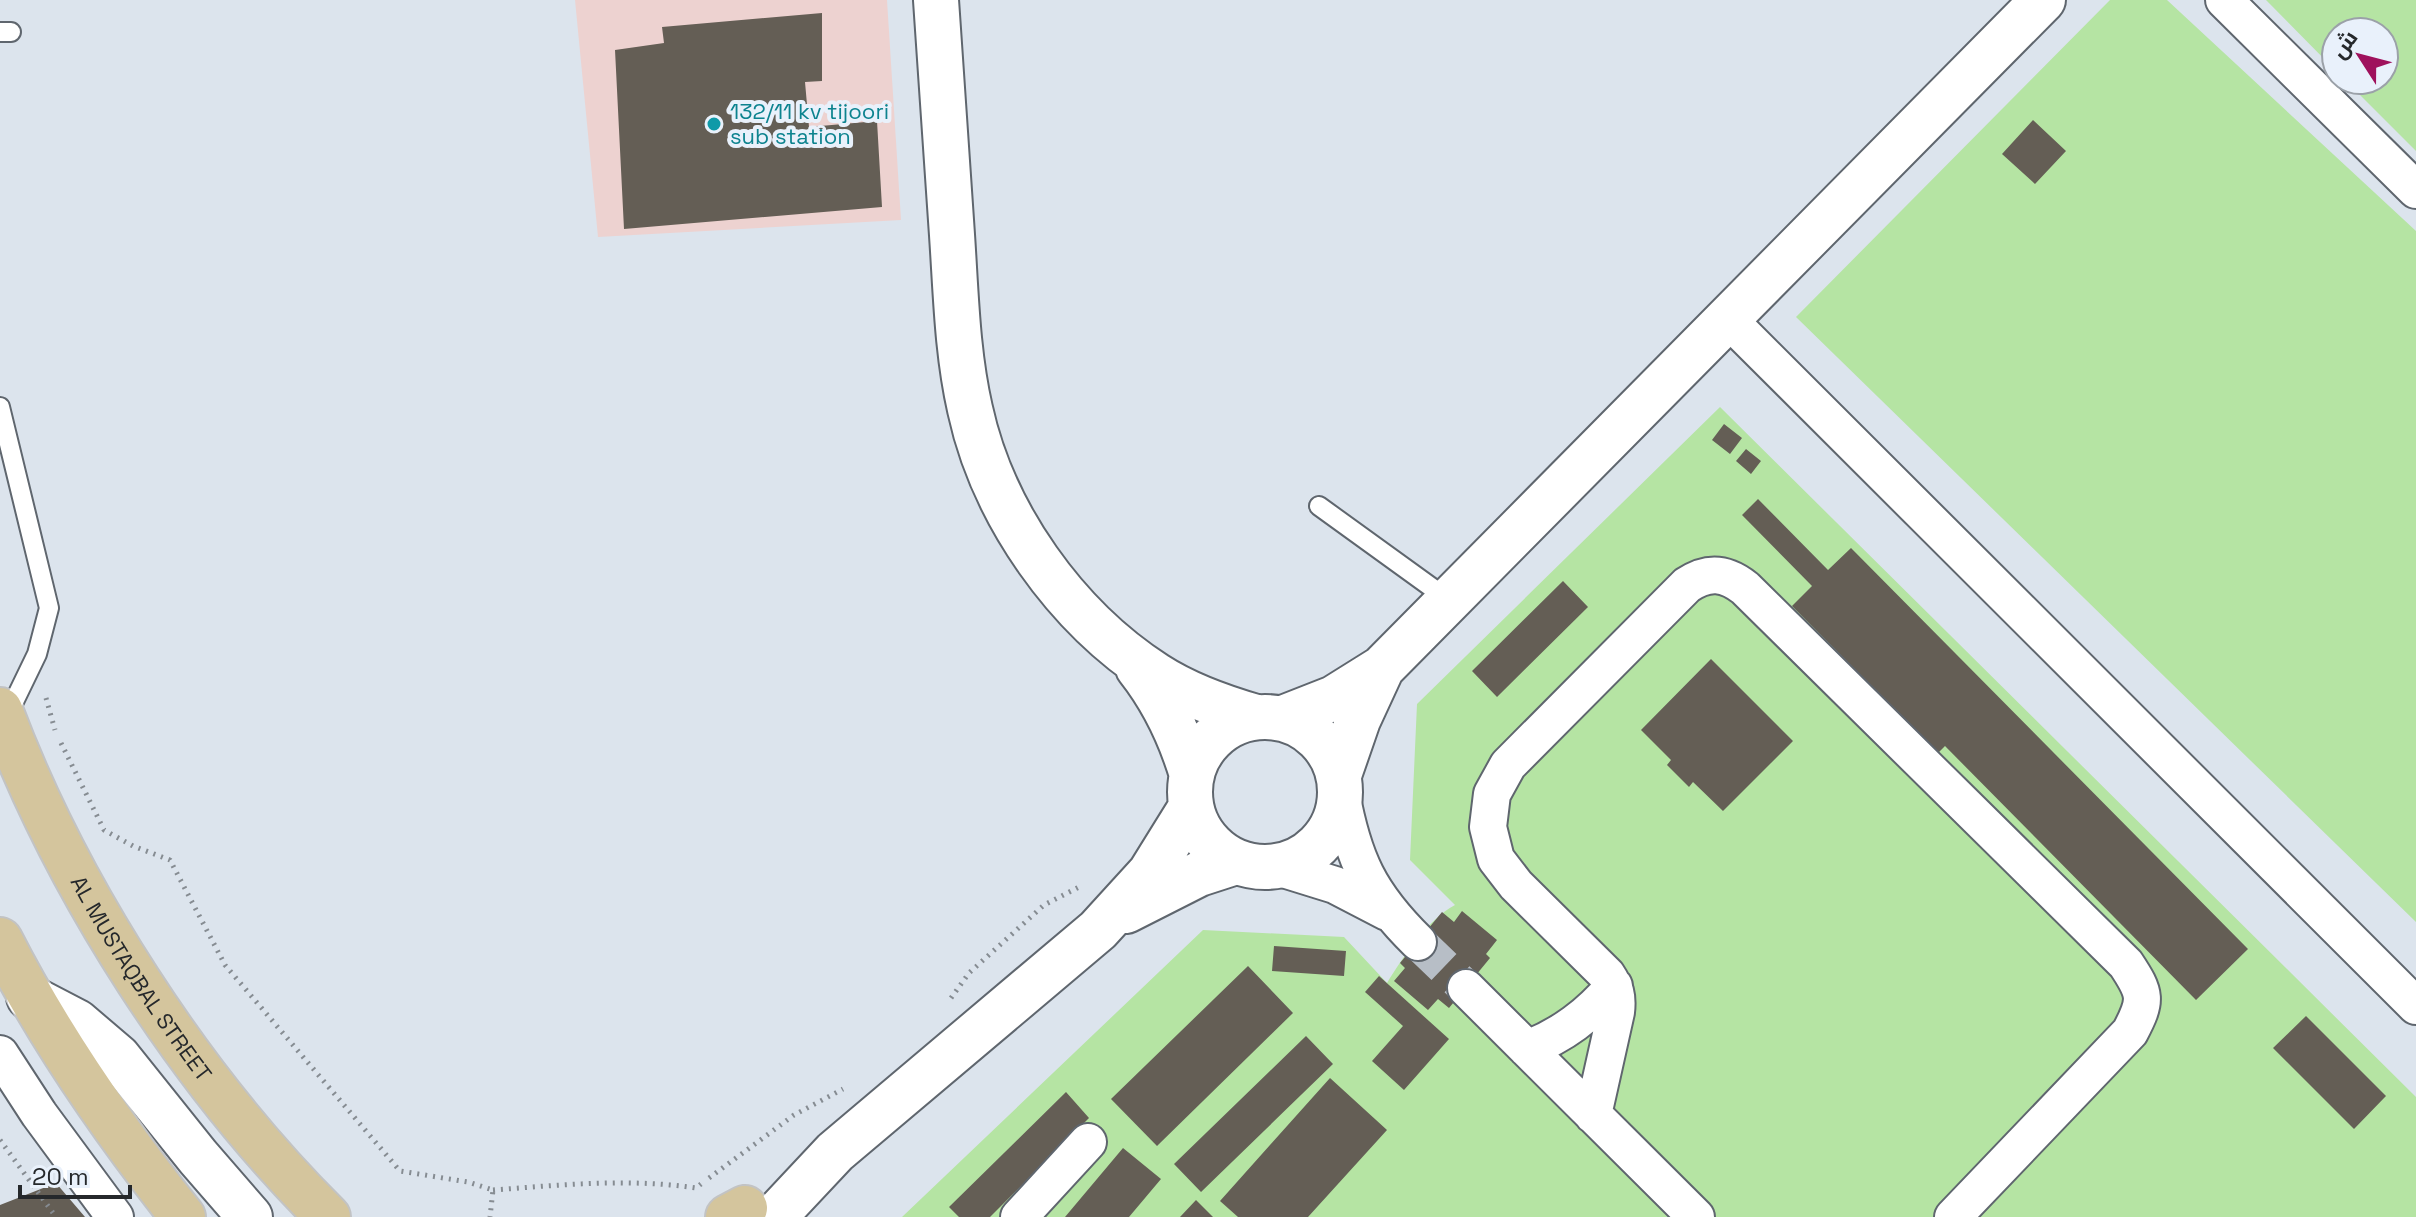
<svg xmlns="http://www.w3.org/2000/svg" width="2416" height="1217" font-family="'Space Grotesk',Cairo,sans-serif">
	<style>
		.industrial { fill: #edd2d0 }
		.green { fill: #b5e4a3 }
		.building { fill: #645e55 }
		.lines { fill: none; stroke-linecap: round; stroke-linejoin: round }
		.street-tunnel { stroke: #b7bec6; stroke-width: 36; stroke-dasharray: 36 18; stroke-linecap: butt }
		.lane-casing { stroke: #5f666e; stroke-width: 22 }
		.street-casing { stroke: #5f666e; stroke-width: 40 }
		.secondary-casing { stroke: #5f666e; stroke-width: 48 }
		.primary-casing { stroke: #c2c3c4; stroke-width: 48 }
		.path { stroke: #868c92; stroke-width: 5; stroke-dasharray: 2 6; stroke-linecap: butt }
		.lane { stroke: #fff; stroke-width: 18 }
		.street { stroke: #fff; stroke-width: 36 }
		.secondary { stroke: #fff; stroke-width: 44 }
		.primary { stroke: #d4c59d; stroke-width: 44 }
		.culture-dot { fill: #0f9aa8; stroke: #e9f1fb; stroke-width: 3 }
		.labels { text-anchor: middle; stroke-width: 8; stroke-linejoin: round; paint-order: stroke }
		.culture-label { font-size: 22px; fill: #0d838f; stroke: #e9f1fb; text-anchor: start }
		.street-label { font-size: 22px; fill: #25282b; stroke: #e9f1fb }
	</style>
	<rect width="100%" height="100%" fill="#dce4ed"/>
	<path class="industrial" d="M575 0H887L901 220 598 237Z"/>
	<path class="green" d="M2110 0H2167L2416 231V922L1796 317Z
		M2266 0H2416V151L2345 80H2384V32H2336V71Z
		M1720 407 2416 1097V1217H902L1203 930 1344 937 1387 983C1404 956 1427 920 1455 905L1410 860 1417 704Z"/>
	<path class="building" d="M822 13V81L805 82 809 127 877 121 882 207 624 229 615 50 664 43 662 27Z
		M2033 120 2066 151 2035 184 2002 154Z
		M1724 424 1742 438 1730 454 1712 440Z
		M1746 449 1761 461 1751 474 1736 461Z
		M1758 499 1828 570 1851 548 2248 949 2196 1000 1945 746 1938 753 1792 606 1812 586 1742 515Z
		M1563 581 1588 607 1497 697 1472 671Z
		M1711 659 1793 741 1723 811 1693 782 1689 787 1667 765 1671 760 1641 730Z
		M1462 911 1497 940 1486 954 1490 958 1449 1008 1438 999 1428 1010 1394 981 1405 968 1400 963 1442 912 1454 922Z
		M1274 946 1346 951 1344 976 1272 971Z
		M1248 966 1293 1013 1157 1146 1111 1099Z
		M1379 976 1449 1039 1404 1090 1372 1061 1403 1026 1365 992Z
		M2306 1016 2386 1096 2354 1129 2273 1048Z
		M1306 1036 1333 1064 1201 1192 1174 1164Z
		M1330 1078 1387 1130 1308 1217H1238L1220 1201Z
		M1066 1092 1089 1118 990 1217H959L949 1207Z
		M1123 1148 1161 1179 1129 1217H1065Z
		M56 1183 85 1217H0V1205Z
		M1196 1200 1213 1217H1180Z"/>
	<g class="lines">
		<path class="street-tunnel" d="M1418 942 1466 988"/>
		<defs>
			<path id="lane" d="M0 32H11
				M0 407 49 608 37 654 7 716
				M1319 506 1449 600"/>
			<path id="street" d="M2224 0 2416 190
				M1728 319 2416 1006
				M1341 793C1353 859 1369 894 1418 942
				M1277 867 1335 885 1387 912
				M1466 988 1696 1217
				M1527 1049C1563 1035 1589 1015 1614 986
				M0 1054 39 1114 115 1217
				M1593 1115 1616 1012C1618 996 1615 987 1607 975L1516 885 1496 859 1488 827 1492 794 1508 765 1687 585C1708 571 1725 572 1745 588L2126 964C2146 994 2147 1000 2130 1032L1953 1217
				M1019 1217 1088 1142"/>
			<path id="secondary" d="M936 0C941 78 947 157 952 235 956 294 957 352 970 409 993 515 1066 617 1156 675 1187 695 1221 707 1256 717
				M1138 668C1164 701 1180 735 1192 775
				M1190 792a75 75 0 1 1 150 0a75 75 0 1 1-150 0Z
				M1283 718 1334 698 1382 668 2043 0
				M1339 775 1358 720 1382 668
				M1126 911 1199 874 1236 862
				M29 997 77 1022 118 1057 198 1157 250 1217
				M774 1217 835 1152 1098 930 1150 873 1191 807"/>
			<g id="primary">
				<path id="s1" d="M0 710C68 891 191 1081 328 1217"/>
				<path d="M0 940C51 1040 113 1129 183 1217"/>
				<path d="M728 1217 745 1208"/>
			</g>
		</defs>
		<use href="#lane" class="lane-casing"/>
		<use href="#street" class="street-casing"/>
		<use href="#secondary" class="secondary-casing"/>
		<use href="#primary" class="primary-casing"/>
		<path class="path" d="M46 698 55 730
			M61 743 104 830 133 846 170 860 225 965 400 1171 468 1182 493 1190 490 1217
			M951 998 969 973 1044 905 1081 886
			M0 1140 56 1217
			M709 1178 794 1115 843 1089
			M493 1190C560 1185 629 1178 696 1188L701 1184"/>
		<use href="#lane" class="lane"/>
		<use href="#street" class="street"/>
		<use href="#secondary" class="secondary"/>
		<use href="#primary" class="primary"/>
	</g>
	<circle class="culture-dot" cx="714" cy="124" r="8"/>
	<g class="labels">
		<g class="culture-label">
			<text x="730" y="119">132/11 kv tijoori<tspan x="730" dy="25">sub station</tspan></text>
		</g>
		<g class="street-label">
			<text dy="8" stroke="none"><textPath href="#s1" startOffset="304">AL MUSTAQBAL STREET</textPath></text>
		</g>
	</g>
	<g transform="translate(2360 56) rotate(306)"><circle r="38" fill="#e9f1fb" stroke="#9ba1a8" stroke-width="2"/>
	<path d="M0-6L14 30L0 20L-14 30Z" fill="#9f115c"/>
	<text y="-12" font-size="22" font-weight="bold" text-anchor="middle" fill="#25282b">ش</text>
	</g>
	<path d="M20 1185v12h110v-12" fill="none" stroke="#25282b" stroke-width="4"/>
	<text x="32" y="1185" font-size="24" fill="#25282b" stroke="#e9f1fb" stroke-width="6" paint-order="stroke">20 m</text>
</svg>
